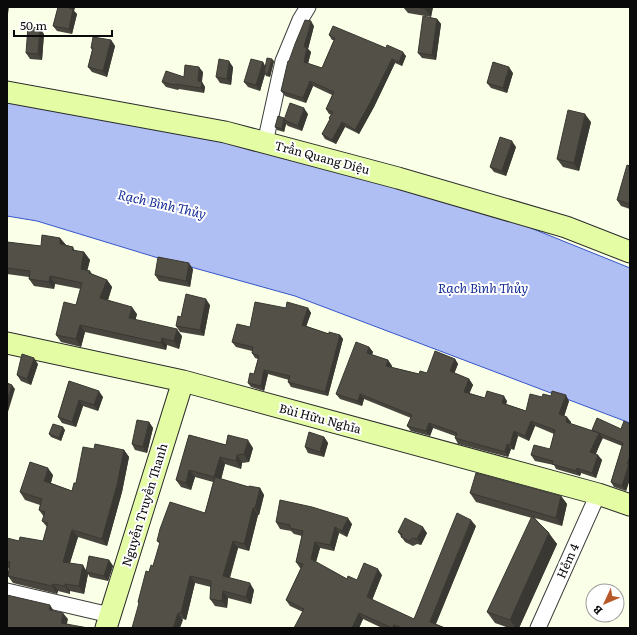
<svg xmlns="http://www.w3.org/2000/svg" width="637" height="635" font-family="Literata,serif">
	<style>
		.water { fill: #afbff4; stroke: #3756c9 }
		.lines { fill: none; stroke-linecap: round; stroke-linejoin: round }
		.street-casing { stroke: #3d3d3d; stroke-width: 17 }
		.secondary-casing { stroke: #2c2c2c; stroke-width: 23 }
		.street { stroke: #fff; stroke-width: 15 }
		.secondary { stroke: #e4fda5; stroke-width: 21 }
		.wall { fill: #47453d }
		.shaded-wall { fill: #3a3832 }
		.building { fill: #535047; stroke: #3a3832 }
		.labels { text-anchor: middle; stroke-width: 4; stroke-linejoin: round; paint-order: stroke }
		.street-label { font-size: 12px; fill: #0a0a0a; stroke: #fff }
		.water-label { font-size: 13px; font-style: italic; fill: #182e98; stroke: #fff }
	</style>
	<rect width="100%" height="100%" fill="#faffe8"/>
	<path class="water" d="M7 93 286 150 506 218 630 268V423L295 296 155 257 37 221 7 216Z"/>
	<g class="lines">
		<defs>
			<path id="street" d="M265 143 283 61 300 20 308 7
				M7 591 110 615
				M538 628 598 494"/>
			<path id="secondary" d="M7 92 225 132 398 178 566 227 630 252
				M7 343 183 381 598 494 630 505
				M106 628 183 381"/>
		</defs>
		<use href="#street" class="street-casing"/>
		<use href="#secondary" class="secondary-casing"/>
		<use href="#street" class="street"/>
		<use href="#secondary" class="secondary"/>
	</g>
	<path class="wall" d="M58 7H75L74 11 77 14 72 34 57 31 53 26Z
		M403 7H433L431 17 408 13Z
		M437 19 441 24 436 60 422 58 418 53Z
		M314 26 308 49 311 52 308 64 322 68 334 40H332L329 35 406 56 402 66 395 63 374 107 359 134 345 127 336 144 325 139 322 134 330 120 329 118 332 115 329 114 326 109 332 95 313 86 306 103 285 96 281 91 289 61Z
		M44 34 42 60 30 59 26 53Z
		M111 40 115 46 107 77 92 72 88 67 92 50 91 48Z
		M274 61 270 77 266 76 265 74 260 91 248 87 244 82 263 62 265 66Z
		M233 67 231 85 220 83 216 77Z
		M203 72 202 82 205 87 204 93 179 89 178 90 166 87 162 82Z
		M513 73 507 93 491 88 487 83Z
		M308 114 302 131 288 126 286 124 284 132 277 130 275 127 284 118Z
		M591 122 579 171 563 167 557 159Z
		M516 147 506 176 494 172 490 167Z
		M630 166V209L621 206 617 200Z
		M60 238 66 245 73 247 75 251 84 252 90 260 87 270 90 271 92 274 107 280 112 287 108 300 137 314 135 320 182 336 179 349 167 345 166 350 85 332 81 347 61 342 56 335 76 305 81 289 55 284 54 289 34 286 29 279V277L7 274V242L41 246Z
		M193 269 190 287 159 281 155 275Z
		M210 305 204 336 180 332 176 326 181 317Z
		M286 308H308L311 313 306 326 329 334 340 335 343 339 328 396 291 387 288 382 289 380 268 374 264 391 251 387 248 383 254 374 258 359 255 358 252 353V351L236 347 232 342 250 327Z
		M369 347 373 352 372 355 388 360 392 366 391 367 419 374 427 373 455 359 458 364 454 373 469 379 473 385 469 393 485 398 507 401 506 404 526 411 542 397 569 401 564 416 571 422V424L592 431V430L621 429 630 424V479L626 491 614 487 611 482 622 446 602 438 596 454 602 460 596 478 581 473 580 476 556 469 554 465 535 461 531 455 550 449 554 434 535 426 529 441 518 436 514 450 511 449 508 457 458 444 455 438V436L433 428 430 436 411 431 407 426 411 418 364 399 362 406 340 399 336 394Z
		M38 364 31 385 21 381 17 375Z
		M69 381 103 397 98 411 83 406 76 427 62 423 58 417Z
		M149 422 153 428 147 453 135 450 132 444Z
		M65 430 61 441 51 437 49 434Z
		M189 435 226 445 253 448 249 462 242 463 241 469 225 464 221 479 249 487 260 488 264 495 259 515H258L249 551 238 548 230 578 254 590 251 604 228 598 227 608 215 606 210 599 211 587 195 583 186 620 139 604 138 602 149 572 153 566 160 544 157 541 205 513 213 482 195 477 191 490 181 487 176 480Z
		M324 437 328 443 324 457 308 453 305 447Z
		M94 449 124 450 129 457 122 492 107 546 78 537 70 563 86 570 109 560 113 566 108 581 90 577 88 574 84 594 70 591V594L58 591 57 594 13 583 8 576 9 569 7 567V539L19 541H43L47 527 42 521 44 517 39 510 40 505 25 500 20 492 53 475 51 483 72 491Z
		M470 493 561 496 567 504 562 526 535 518 557 544 519 628H509L495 623 487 612 532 518 476 502Z
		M276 522 352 524 347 537 339 533 334 551 320 548 316 562 347 579 357 580 382 575 372 600 414 619 476 526 436 624 445 628H382L363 619 359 628H294L303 612 290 606 286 600 301 568H300L296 562 302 536 294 534 291 531 280 529Z
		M398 532 427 533 421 545 417 544 413 546 405 542Z"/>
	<path class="shaded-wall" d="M7 7H9L7 21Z
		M70 7H75L74 11 77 14 72 34 69 29Z
		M426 7H433L431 17 425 9Z
		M437 19 441 24 436 60 432 55Z
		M311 21 314 26 308 49 311 52 307 67 304 62V47Z
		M40 28 44 34 42 60 38 54Z
		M111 40 115 46 107 77 103 71Z
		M403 52 406 56 402 66 399 62Z
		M272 59 274 61 270 77 268 74Z
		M392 59 395 63 374 107 359 134 355 130Z
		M229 61 233 67 231 85 227 79Z
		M263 62 266 68 264 73 265 74 260 91 256 85Z
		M199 67 203 72 201 85 198 81Z
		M509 67 513 73 507 93 503 88Z
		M310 81 313 86 306 103 303 98Z
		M202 82 205 87 204 93 201 88Z
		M304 108 308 114 302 131 298 126Z
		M585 114 591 122 579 171 574 163Z
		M284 121 286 124 284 132 282 129Z
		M342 122 345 127 336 144 332 140Z
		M512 141 516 147 506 176 502 171Z
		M60 238 66 245 65 251 60 244Z
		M84 252 90 260 86 276 81 269Z
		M189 263 193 269 190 287 186 281Z
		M50 276 55 284 54 289 49 282Z
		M107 280 112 287 106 306 100 298Z
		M206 299 210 305 204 336 200 330Z
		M132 307 137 314 134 326 129 318Z
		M308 308 311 313 305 330 302 325Z
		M80 325 85 332 81 347 76 339Z
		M177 329 182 336 179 349 174 341Z
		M340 335 343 339 328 396 325 392Z
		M162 338 167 345 166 350 161 343Z
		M369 347 373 352 370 358 367 353Z
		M34 358 38 364 31 385 27 379Z
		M455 359 458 364 453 377 450 371Z
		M388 360 392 366 390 371 386 366Z
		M264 370 268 374 264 391 261 386Z
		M469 379 473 385 468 397 464 392Z
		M12 385 15 389 7 415V400Z
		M99 391 103 397 98 411 94 405Z
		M360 394 364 399 362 406 358 401Z
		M566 395 569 401 563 420 559 414Z
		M504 396 507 401 505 408 502 403Z
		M79 400 83 406 76 427 72 422Z
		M567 417 571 422 569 427 566 422Z
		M531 421 535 426 529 441 525 436Z
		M149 422 153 428 147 453 143 447Z
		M429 423 433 428 430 436 426 431Z
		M63 427 65 430 61 441 59 438Z
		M514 431 518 436 514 450 510 445Z
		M599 433 603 438 594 457 590 452Z
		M324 437 328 443 324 457 320 452Z
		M248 440 253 448 249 462 244 454Z
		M507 444 511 449 508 457 505 452Z
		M124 450 129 457 122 492 107 546 102 539Z
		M237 455 242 463 241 469 236 461Z
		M598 455 602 460 596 478 592 473Z
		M630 456V479L626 491 622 486 627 464Z
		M220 457 225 464 220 484 214 477Z
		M48 468 53 475 49 489 44 481Z
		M577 468 581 473 580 476 576 471Z
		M189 470 195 477 191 490 186 483Z
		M260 488 264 495 259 515 255 508Z
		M561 496 567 504 562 526 556 518Z
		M253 508 258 515 249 551 244 544Z
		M348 518 352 524 347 537 342 531Z
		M471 520 476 526 434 628 430 622Z
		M335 527 339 533 334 551 330 545Z
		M423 527 427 533 421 545 417 539Z
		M72 530 78 537 68 569 63 562Z
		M549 533 557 544 519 628H516L510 620Z
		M233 541 238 548 228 583 223 576Z
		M315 542 320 548 315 565 311 559Z
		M109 560 113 566 108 581 104 576Z
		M83 565 87 572H86L88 574 84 594 79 586Z
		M378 569 382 575 371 603 367 597Z
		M190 576 195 583 186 620 181 613Z
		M250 583 254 590 251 604 246 597Z
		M53 584 58 591 57 594 52 586Z
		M65 584 70 591V594L65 586Z
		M223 591 228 598 227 608 222 601Z
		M50 605 54 611 49 610Z
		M63 613 68 619 66 628 61 623Z
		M178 613 183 620 180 628H173Z
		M359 613 363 619 359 628H352Z
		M394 625 396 628H392Z"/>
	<path class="building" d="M58 7H70V9H73L69 29 53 26Z
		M416 7H426L425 9Z
		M423 16 437 19 432 55 418 53Z
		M305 20 311 21 304 47H307L304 62 322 68 335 38 329 35 333 26 386 48 387 45 403 52 399 62 392 59 370 103 355 130 342 122 332 140 322 134 330 119 329 118 333 112 326 109 334 92 310 81 303 98 281 91 288 61H289L295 44Z
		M28 27 40 28 38 54 26 53Z
		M93 37 111 40 103 71 88 67 93 48H91Z
		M267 58 272 59 268 74 264 73Z
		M219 59 229 61 227 79 216 77Z
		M251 59 263 62 256 85 244 82Z
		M493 62 509 67 503 88 487 83Z
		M185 65 199 67 198 81 202 82 201 88 175 84V85L162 82 166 71 184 77Z
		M290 103 304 108 298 126 284 120Z
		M568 110 585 114 574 163 557 159Z
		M278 116 284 118 282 129 275 127Z
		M500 137 512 141 502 171 490 167Z
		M627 165 630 166V204L617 200Z
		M42 235 60 238V244L73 247 72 250 84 252 81 269 90 271 89 273 107 280 100 298 132 307 129 318 177 329 174 341 162 338 161 343 80 325 76 339 56 335 64 302 76 305 82 283 50 276 49 282 29 279 30 271 7 268V242L41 246Z
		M158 257 189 263 186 281 155 275Z
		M186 294 206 299 200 330 176 326 178 316 181 317Z
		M255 302 286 308 287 302 308 308 302 325 329 334V332L340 335 325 392 288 382 290 376 264 370 261 386 248 383 250 373 254 374 259 356 252 353 253 347 232 342 237 324 250 327Z
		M356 342 369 347 367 353 388 360 386 366 419 374 420 371 427 373 435 351 455 359 450 371 469 379 464 392 485 398 487 391 504 396 502 403 526 411 530 394 542 397 543 394 551 396 552 391 566 395 559 414 567 417 566 422 599 433 590 452 598 455 592 473 577 468 576 471 552 464 553 461 531 455 534 445 550 449 555 430 531 421 525 436 514 431 510 445 507 444 505 452 455 438 457 433 429 423 426 431 407 426 412 415 360 394 358 401 336 394Z
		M22 354 34 358 27 379 17 375Z
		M69 381 99 391 94 405 79 400 72 422 58 417Z
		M7 383 12 385 7 400Z
		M597 418 621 429 624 421 630 424V456L627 464H629L622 486 611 482 623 443 592 430Z
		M137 420 149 422 143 447 132 444Z
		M53 424 63 427 59 438 49 434Z
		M309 432 324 437 320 452 305 447Z
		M189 435 226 445 228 435 248 440 244 454 237 455 236 461 220 457 214 477 189 470 186 483 176 480Z
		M95 444 124 450 117 485 102 539 72 530 63 562 83 565 79 586 65 584V586L53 584 52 586 8 576 10 562H7V538L19 541 20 537 43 541 48 523 42 521 45 512 39 510 42 499 20 492 30 462 48 468 44 481 72 491 74 483H76L83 447 94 449Z
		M476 473 561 496 556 518 470 493Z
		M215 477 249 487V486L260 488 255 508H253L244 544 233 541 223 576 250 583 246 597 223 591 222 601 210 599 211 581 190 576 181 613H178L173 628H132L139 603 138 602 146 571 149 572 151 565 153 566 160 542 157 541 160 529 170 502 205 513Z
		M280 500 312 507 348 518 342 531 335 527 330 545 315 542 311 559 347 579 348 576 357 580 364 563 378 569 367 597 414 619 457 513 471 520 430 622 445 628H402L394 625 392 628 359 613 352 628H294L304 609 286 600 303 564 296 562 303 531 290 528V525L276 522Z
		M532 516 549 533 510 620 487 612Z
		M405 518 423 527 417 539 413 538 409 541 401 537 402 534 398 532Z
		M89 556 109 560 104 576 86 572Z
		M7 595 50 605 49 610 63 613 61 623 88 628H7Z"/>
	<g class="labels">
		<g class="street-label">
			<text transform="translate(322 158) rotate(15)" y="4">Trần Quang Diệu</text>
			<text transform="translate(320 419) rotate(15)" y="4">Bùi Hữu Nghĩa</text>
			<text transform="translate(145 505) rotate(-73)" y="4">Nguyễn Truyền Thanh</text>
			<text transform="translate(568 561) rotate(-66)" y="4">Hẻm 4</text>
		</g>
		<g class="water-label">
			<text transform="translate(162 204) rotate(13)" y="5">Rạch Bình Thủy</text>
			<text x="483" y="293">Rạch Bình Thủy</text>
		</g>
	</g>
	<rect width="637" height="635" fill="none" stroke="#0a0a0a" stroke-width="16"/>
	<g transform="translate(605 603) rotate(226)"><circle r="19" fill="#ffffff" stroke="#9d9d9d"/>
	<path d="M0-3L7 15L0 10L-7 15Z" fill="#b65827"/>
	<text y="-6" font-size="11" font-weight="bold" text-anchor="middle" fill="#0a0a0a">B</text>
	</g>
	<path d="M14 30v6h98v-6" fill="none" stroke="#0a0a0a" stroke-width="2"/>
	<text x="20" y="30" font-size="12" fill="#0a0a0a" stroke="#ffffff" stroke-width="3" paint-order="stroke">50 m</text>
</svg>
